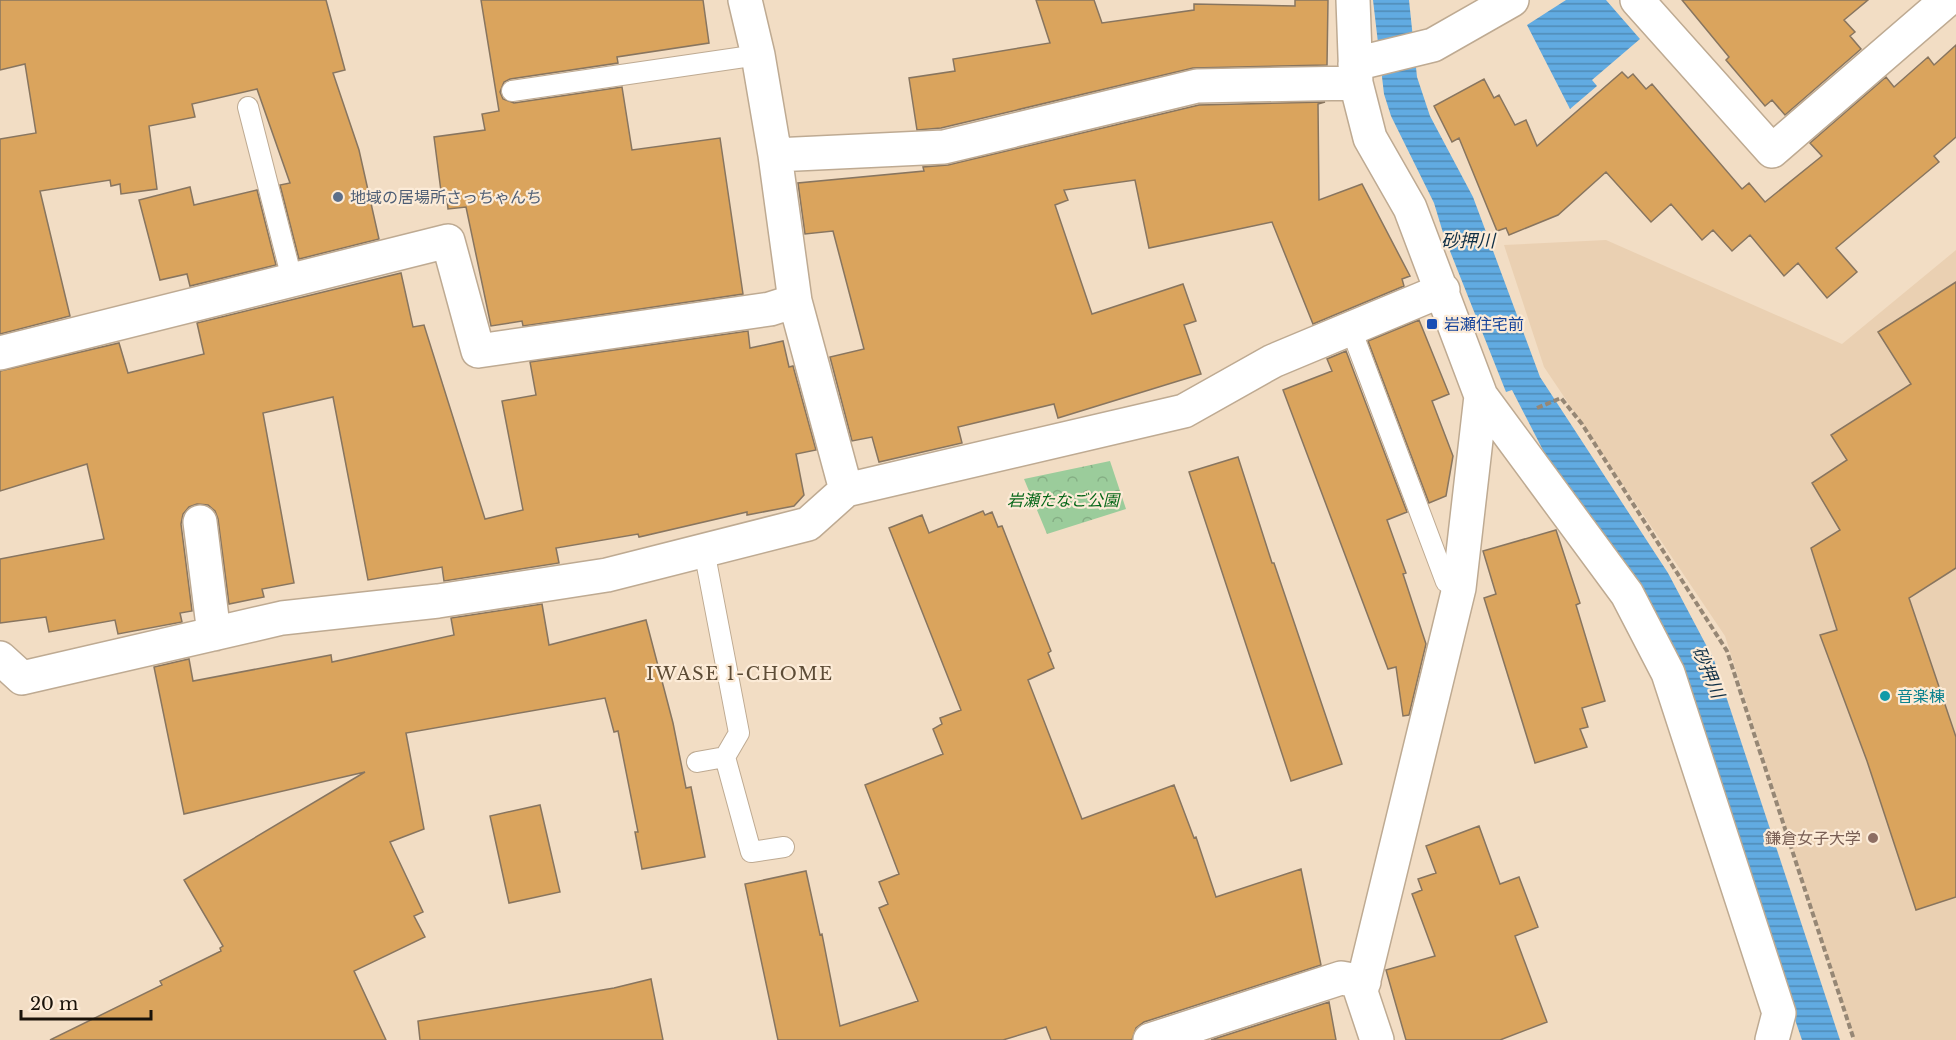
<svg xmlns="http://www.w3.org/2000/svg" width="1956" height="1040" font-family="'Libre Baskerville','Noto Sans JP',serif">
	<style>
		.built { fill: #ead0b2 }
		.forest { fill: url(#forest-crowns) }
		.water { fill: url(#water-rules) }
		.building { fill: #daa45d; stroke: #88755f; stroke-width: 1.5 }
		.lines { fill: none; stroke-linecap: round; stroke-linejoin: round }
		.service-casing { stroke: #beaa92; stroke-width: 22 }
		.minor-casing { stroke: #beaa92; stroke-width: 36 }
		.path { stroke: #968775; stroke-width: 4; stroke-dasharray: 6 3; stroke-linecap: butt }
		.service { stroke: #fff; stroke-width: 20 }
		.minor { stroke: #fff; stroke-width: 33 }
		.service-dot { fill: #5c6f8a; stroke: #fcebd7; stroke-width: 2 }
		.transit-dot { fill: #1a4fb4; stroke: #fcebd7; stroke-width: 2 }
		.culture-dot { fill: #0f9aa8; stroke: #fcebd7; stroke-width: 2 }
		.education-dot { fill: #8d6e63; stroke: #fcebd7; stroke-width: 2 }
		.labels { text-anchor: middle; stroke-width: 4.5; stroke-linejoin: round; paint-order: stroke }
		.service-label { font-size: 16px; fill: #4e5e75; stroke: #fcebd7; text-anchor: start }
		.transit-label { font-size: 16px; fill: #164399; stroke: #fcebd7; text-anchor: start }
		.park-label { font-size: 16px; font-style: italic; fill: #07681a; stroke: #fcebd7 }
		.culture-label { font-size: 16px; fill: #0d838f; stroke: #fcebd7; text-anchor: start }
		.education-label { font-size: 16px; fill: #785e54; stroke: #fcebd7; text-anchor: end }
		.water-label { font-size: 18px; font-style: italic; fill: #103047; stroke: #fcebd7 }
		.neighbourhood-label { font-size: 18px; letter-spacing: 1.5px; fill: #5d4c36; stroke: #fcebd7 }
	</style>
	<defs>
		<pattern id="forest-crowns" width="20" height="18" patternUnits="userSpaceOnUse" patternTransform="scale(1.5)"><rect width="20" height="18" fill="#9bcc9b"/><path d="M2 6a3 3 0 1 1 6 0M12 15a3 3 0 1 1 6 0" fill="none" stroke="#85ae84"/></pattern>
		<pattern id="water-rules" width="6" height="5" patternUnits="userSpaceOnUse" patternTransform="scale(1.5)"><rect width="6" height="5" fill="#61abe2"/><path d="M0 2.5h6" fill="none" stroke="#4f8ab5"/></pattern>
	</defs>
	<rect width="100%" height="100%" fill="#f2ddc4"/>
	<path class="built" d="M1606 240 1842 344 1956 250V1040H1854L1725 636 1544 367 1504 245Z"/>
	<path class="forest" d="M1110 461 1126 509 1047 534 1024 479Z"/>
	<path class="water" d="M1373 0H1409L1417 77 1430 116 1473 197 1540 377 1668 573 1714 660 1840 1040H1802L1670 654 1546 456 1512 390 1506 392 1444 236 1434 203 1391 116 1384 94Z
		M1566 0H1606L1640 39 1592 80 1597 86 1570 109 1527 25Z"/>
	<path class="building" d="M0 0H326L345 70 333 73 359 150 379 239 299 259 280 185 290 183 257 89 192 104 195 117 149 126 157 189 121 194 120 184 111 186 110 180 40 191 70 316 0 334V139L36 133 25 64 0 70Z
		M481 0H703L709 43 617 57 618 63 510 79 504 82 500 92 503 99 514 103 622 87 632 150 720 138 743 294 523 326 522 321 491 326 466 207 448 209 447 199H442L434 137 485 130 482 114 499 111Z
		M1036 0H1094L1102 23 1194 10V4L1295 6V0H1328L1327 65 1193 68 941 128 917 130 909 78 955 71 953 59 1050 43Z
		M1682 0H1868L1844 20 1855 32 1850 36 1861 49 1785 115 1772 100 1765 106 1726 60 1729 57Z
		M1956 45V137L1934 156 1939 162 1836 248 1857 272 1827 298 1798 263 1784 276 1750 235 1732 251 1713 230 1702 240 1671 204 1651 222 1606 172 1558 215 1509 235 1506 228 1497 231 1459 138 1452 142 1434 106 1484 79 1494 98 1499 95 1515 125 1526 120 1537 146 1622 72 1628 78 1633 74 1646 89 1652 84 1742 189 1749 183 1765 202 1822 156 1810 143 1886 77 1894 87 1928 57 1934 65Z
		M1325 102 1318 104 1319 200 1362 184 1410 276 1402 279 1404 286 1313 324 1272 222 1149 248 1135 180 1064 190 1068 200 1055 205 1092 314 1183 284 1196 321 1184 325 1201 374 1058 418 1054 404 958 427 962 443 879 462 872 437 852 441 830 357 864 349 833 231 805 234 798 183 924 171 923 167 948 165 1199 105Z
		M190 187 194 205 257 190 276 265 190 286 187 274 160 280 139 200Z
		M401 273 413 327 424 325 485 519 523 510 502 401 536 395 530 362 748 331 750 348 783 341 789 367 793 366 816 450 796 454 804 495 794 506 747 515V512L639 537 638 534 556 548 559 563 444 581 442 567 368 580 333 397 263 413 294 583 262 589 264 597 229 604 218 519 215 511 208 505 197 504 189 507 183 514 181 524 192 611 180 613 182 622 118 634 115 620 49 632 46 617 0 623V559L104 539 87 464 0 491V371L119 343 128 373 204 354 197 323Z
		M1956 282V568L1909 598 1956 737V897L1916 910 1867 761 1820 635 1837 630 1811 548 1840 530 1812 483 1847 460 1831 435 1911 384 1878 332Z
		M1419 320 1449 394 1432 401 1453 456 1446 496 1429 503 1368 341Z
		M1346 351 1407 512 1387 520 1406 573 1403 574 1426 644 1409 715 1403 716 1396 667 1388 669 1283 390 1332 371 1327 359Z
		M1238 457 1272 563H1274L1342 764 1291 781 1189 472Z
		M983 511 985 515 992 512 998 527 1002 526 1051 651 1048 653 1054 668 1028 680 1082 819 1174 785 1194 838 1196 837 1216 897 1301 869 1321 965 1144 1022 1136 1028 1132 1040H1051L1046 1027 1003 1040H778L745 884 806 871 820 935 822 934 840 1026 918 1001 879 908 888 904 879 882 899 874 865 785 943 754 933 729 942 724 940 718 961 710 889 528 922 515 929 533Z
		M1556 530 1580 603 1576 605 1605 701 1582 708 1588 727 1580 729 1587 747 1535 763 1484 598 1496 594 1483 551Z
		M542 604 549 645 646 620 673 723 686 788 691 787 705 857 642 869 635 832H638L618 731 614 732 605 698 406 733 424 829 390 842 423 912 414 916 425 937 354 971 386 1040H50L162 985 160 981 221 951 220 948 223 946 184 880 365 772 184 814 154 667 189 659 193 681 331 655 332 662 454 635 451 618Z
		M540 805 560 892 509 903 490 816Z
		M1479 826 1500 884 1519 877 1538 927 1515 936 1547 1022 1500 1040H1406L1386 970 1435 956 1412 894 1422 890 1418 879 1436 873 1426 846Z
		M651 979 663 1040H420L418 1021 614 988Z
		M1329 1002 1336 1040H1211Z"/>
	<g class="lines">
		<defs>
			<path id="service" d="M512 91 758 55
				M248 107 292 279
				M1351 329 1446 582 1459 588
				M704 550 739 733 725 757 751 852 784 847
				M697 762 725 757"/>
			<path id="minor" d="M745 0 758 55 775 155 795 301 846 490
				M1353 0 1356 83 1370 138 1410 208 1481 396 1627 594 1668 673 1779 1013 1772 1040
				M1637 0 1772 151 1947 0
				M1355 64 1433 45 1512 0
				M775 155 944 147 1197 86 1356 83
				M0 353 448 241 478 351 770 309 795 301
				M200 522 214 634
				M0 658 22 678 282 618 438 601 607 575 808 524 846 490 1184 411 1273 361 1443 290
				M1150 1040 1341 978 1364 982
				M1377 1040 1361 992 1459 588 1481 396"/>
		</defs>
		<use href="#service" class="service-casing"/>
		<use href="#minor" class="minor-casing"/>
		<path class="path" d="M1537 408 1561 398 1582 424 1727 651 1854 1040"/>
		<use href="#service" class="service"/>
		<use href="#minor" class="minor"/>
	</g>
	<circle class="service-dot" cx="338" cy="197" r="6"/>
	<rect class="transit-dot" x="1426" y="318" width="12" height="12" rx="3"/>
	<circle class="culture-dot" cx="1885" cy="696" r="6"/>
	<circle class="education-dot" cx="1873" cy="838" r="6"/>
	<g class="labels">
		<g class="service-label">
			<text x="350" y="203">地域の居場所さっちゃんち</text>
		</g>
		<g class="transit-label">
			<text x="1444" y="330">岩瀬住宅前</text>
		</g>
		<g class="park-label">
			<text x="1063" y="506">岩瀬たなご公園</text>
		</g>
		<g class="culture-label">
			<text x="1897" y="702">音楽棟</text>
		</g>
		<g class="education-label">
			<text x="1861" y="844">鎌倉女子大学</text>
		</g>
		<g class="water-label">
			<text x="1468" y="247">砂押川</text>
			<text transform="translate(1708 672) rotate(67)" y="6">砂押川</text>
		</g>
		<g class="neighbourhood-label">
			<text x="740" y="680">IWASE 1-CHOME</text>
		</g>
	</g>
	<path d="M21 1010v9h130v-9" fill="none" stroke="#1a130a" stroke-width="3"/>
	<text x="30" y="1010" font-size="18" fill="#1a130a" stroke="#fcebd7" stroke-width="4.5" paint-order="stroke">20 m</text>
</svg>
